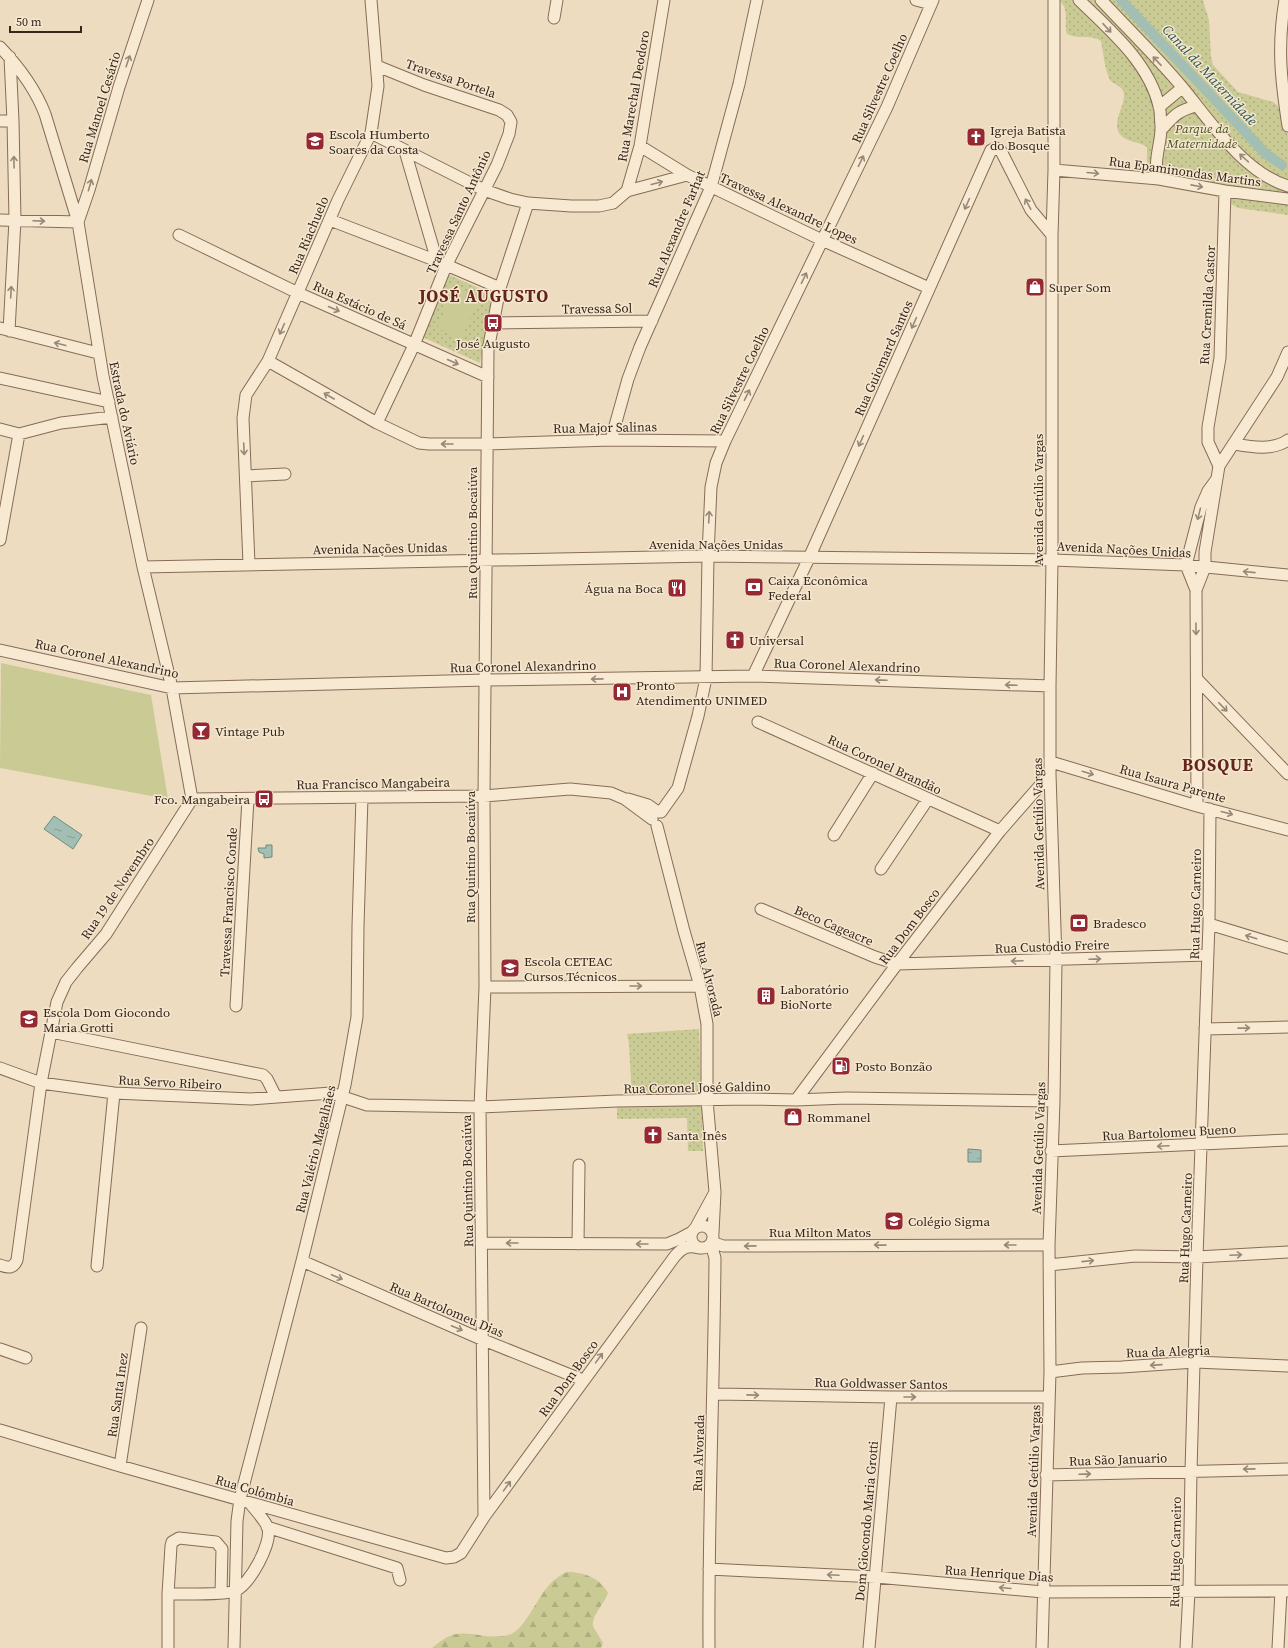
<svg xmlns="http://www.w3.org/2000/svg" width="1288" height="1648" font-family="'Source Serif 4',serif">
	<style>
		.forest { fill: url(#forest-firs) }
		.park { fill: url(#park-dots) }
		.pitch { fill: #cacb94 }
		.water { fill: url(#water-ripples); stroke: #6a8d81 }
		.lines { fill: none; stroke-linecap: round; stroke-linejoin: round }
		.canal { stroke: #a3bfb4; stroke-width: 10 }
		.minor-casing { stroke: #866c58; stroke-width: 13 }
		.minor { stroke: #f8ead2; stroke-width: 11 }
		.oneway { stroke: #978877 }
		.labels { text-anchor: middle; stroke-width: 3; stroke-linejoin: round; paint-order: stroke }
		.street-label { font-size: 13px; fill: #36261c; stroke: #f5e7cf }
		.park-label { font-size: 13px; font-style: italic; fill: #4a5223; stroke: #f5e7cf }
		.poi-label { font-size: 13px; fill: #36261c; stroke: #f5e7cf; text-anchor: start }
		.water-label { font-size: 14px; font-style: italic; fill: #2b554f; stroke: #f5e7cf }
		.district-label { font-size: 17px; font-weight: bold; letter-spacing: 1px; fill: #62241c; stroke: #f5e7cf }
	</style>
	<defs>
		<pattern id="forest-firs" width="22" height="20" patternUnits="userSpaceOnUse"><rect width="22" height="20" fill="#cacb94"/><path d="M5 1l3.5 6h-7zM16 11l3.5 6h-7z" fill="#aeae7f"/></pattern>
		<pattern id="park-dots" width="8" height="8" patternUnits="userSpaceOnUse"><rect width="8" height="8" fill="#cacb94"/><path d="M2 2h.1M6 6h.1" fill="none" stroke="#aeae7f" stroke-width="1.8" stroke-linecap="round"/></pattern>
		<pattern id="water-ripples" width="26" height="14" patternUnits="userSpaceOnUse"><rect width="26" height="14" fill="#a3bfb4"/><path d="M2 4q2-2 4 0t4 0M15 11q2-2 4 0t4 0" fill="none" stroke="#869b92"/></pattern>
	</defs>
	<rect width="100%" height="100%" fill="#eddcc0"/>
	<path class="forest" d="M567 1572C584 1572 600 1578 608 1593 605 1603 591 1616 593 1626 594 1628 601 1639 603 1643L601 1648H432C438 1643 448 1635 456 1634 474 1631 496 1642 513 1633 517 1631 521 1626 524 1622 539 1603 544 1582 567 1572Z"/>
	<path class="park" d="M1058 0H1203L1209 20 1211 56 1213 65 1238 92 1273 102C1286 109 1277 127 1288 134V215L1238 208 1219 197 1149 184 1147 180V147C1139 141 1122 142 1118 131 1114 119 1124 107 1124 95 1124 86 1114 85 1110 80 1105 71 1103 51 1101 41 1091 34 1078 40 1067 34 1063 22 1071 8 1058 0Z
		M447 274 492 294 480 363 420 336Z
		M699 1029 703 1151H688L687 1118 617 1119V1101L632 1098 629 1044 627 1034Z"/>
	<path class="pitch" d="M455 289 479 299 461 339 437 328Z
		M1 663 151 695 168 799 0 768Z"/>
	<path class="water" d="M54 816 82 835 73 849 44 829Z
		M266 845H272V857L264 858V854L259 852 258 848H266Z
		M968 1149 981 1150V1162H968Z"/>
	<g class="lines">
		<path class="canal" d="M1121 0 1266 154 1282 165"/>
		<defs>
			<path id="minor" d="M916 0 931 4
				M1079 0C1110 30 1149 63 1159 106 1161 112 1160 119 1161 125 1162 143 1152 161 1159 179
				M1101 0C1128 29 1157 57 1182 87 1210 121 1244 173 1288 186
				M1285 0C1277 46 1281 81 1288 126
				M554 18 557 0
				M0 47C19 67 35 88 45 114L78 222 103 376 143 567 172 688 192 799
				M377 66 424 85 499 110 507 115 511 122 509 134 497 165 446 266 414 345 377 423
				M1159 107 1182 88
				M0 121H13
				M1161 130C1174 116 1177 111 1196 106
				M371 133 484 190 510 199 528 203 571 206H599L613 203 627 191 640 146 664 0
				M640 146 687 175 822 240 929 288
				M405 151 437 261
				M1054 170 1159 179 1225 191 1288 199
				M627 191 687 175
				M0 220 78 222 89 190 119 87 148 0
				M330 220 437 261 500 288
				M179 235 298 293 488 377
				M493 323 652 321
				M0 328 98 353
				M9 331 15 220 13 121 10 57
				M268 361 377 423 419 443 429 444H486L611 440 725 441
				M0 378 109 402
				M0 429 19 434 61 423 112 417
				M611 440 628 379 640 347 711 187 739 84 757 0
				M1234 444C1251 447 1272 451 1288 440
				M1219 466 1208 442V427L1220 358 1225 191
				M246 476 285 474
				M0 540 19 434
				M249 564 243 418 246 395 268 361 338 200 371 133 378 86 371 0
				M143 567 708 556 1052 560 1186 565 1288 575
				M1196 590 1205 567V552L1219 466 1277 377 1288 352
				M0 650 172 688 486 680 753 676 1050 686
				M753 676 809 558 991 150 996 148 1001 151 1031 210 1052 235
				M1197 679 1288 774
				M758 722 1000 831
				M1051 762 1197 806 1288 830
				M192 799 484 796 570 789 611 793 625 799 652 819
				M628 799 648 805 658 812
				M1197 806 1196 590 1186 565 1201 507 1208 491 1216 480
				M661 812 678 788 698 716 706 678 708 556 711 487 716 463 725 441 887 107 933 0
				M657 826 684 931 700 986 707 1024V1100L715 1192 713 1233
				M834 835 873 773
				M881 869 928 799
				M761 909 875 957 897 964 1208 955
				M1209 924 1288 948
				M485 987 700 986
				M236 1006 248 799
				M1205 1029 1288 1027
				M51 1032 263 1075 267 1079 276 1097
				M0 1068 41 1083 114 1093 251 1099 331 1093 367 1105 480 1107 617 1101 751 1099 796 1100 846 1098 1054 1101
				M796 1100 897 964 1000 831 1050 774
				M1051 1151 1288 1140
				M691 1237a11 11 0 1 1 22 0a11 11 0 1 1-22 0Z
				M696 1227 714 1194
				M712 1242 723 1246H732L1049 1245
				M481 1243 667 1244 679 1239 692 1232
				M578 1244 579 1165
				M302 1261 481 1339 583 1380
				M0 1265C8 1268 13 1269 17 1260L41 1083 57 1002 66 982 77 968 106 934 192 799
				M1049 1265 1135 1256 1197 1257 1288 1252
				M97 1266 114 1093
				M0 1349 26 1358
				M1050 1372 1082 1368 1122 1367 1195 1362 1288 1366
				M714 1394 891 1397H1049
				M0 1430 120 1466 446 1558 454 1557 461 1553 484 1517 675 1256C683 1247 688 1245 699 1248
				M120 1466 141 1328
				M1046 1475 1288 1469
				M484 1517 480 1107 485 987 484 796 488 350 500 288 528 203
				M267 1527 397 1568 400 1580
				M709 1569 876 1577 1043 1592 1288 1591
				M168 1594 171 1546 172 1542 179 1538 216 1542 222 1549 221 1593
				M168 1648V1594C181 1594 226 1595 235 1591 250 1584 272 1544 268 1528 265 1520 255 1510 250 1503
				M234 1648 237 1521 240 1499 302 1261 345 1085 357 1017 358 926 362 797
				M709 1648C708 1518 714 1388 715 1258L711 1244
				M869 1648 891 1397
				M1042 1648 1050 1372 1049 1245 1054 1101 1056 960 1050 774V686L1052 560V235L1054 170V0
				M1186 1648 1189 1591 1191 1471 1197 1257 1209 924 1210 809
				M1278 1648 1281 1591"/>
		</defs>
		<use href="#minor" class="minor-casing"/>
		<use href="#minor" class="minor"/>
	</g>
	<defs><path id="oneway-shaft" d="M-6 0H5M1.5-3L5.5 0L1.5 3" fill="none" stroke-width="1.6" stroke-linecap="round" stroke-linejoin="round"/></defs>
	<g class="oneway">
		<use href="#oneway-shaft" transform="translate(1107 28) rotate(47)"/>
		<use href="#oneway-shaft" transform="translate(128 61) rotate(-71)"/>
		<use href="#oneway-shaft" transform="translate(1157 61) rotate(-133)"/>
		<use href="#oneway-shaft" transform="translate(1244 158) rotate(-138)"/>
		<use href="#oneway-shaft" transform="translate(861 161) rotate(-64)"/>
		<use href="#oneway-shaft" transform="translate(14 162) rotate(-91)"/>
		<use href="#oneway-shaft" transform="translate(1093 173) rotate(5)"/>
		<use href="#oneway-shaft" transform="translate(657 183) rotate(-15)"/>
		<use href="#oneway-shaft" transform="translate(90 185) rotate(-74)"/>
		<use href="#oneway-shaft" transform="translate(1197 186) rotate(11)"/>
		<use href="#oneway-shaft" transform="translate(967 204) rotate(114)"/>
		<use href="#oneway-shaft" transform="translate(1028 204) rotate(-118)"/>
		<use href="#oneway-shaft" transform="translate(39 221) rotate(2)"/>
		<use href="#oneway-shaft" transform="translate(804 278) rotate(-64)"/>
		<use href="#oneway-shaft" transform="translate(11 292) rotate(-87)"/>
		<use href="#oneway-shaft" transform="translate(334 309) rotate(24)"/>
		<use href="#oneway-shaft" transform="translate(914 323) rotate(114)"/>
		<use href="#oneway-shaft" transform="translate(282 329) rotate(114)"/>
		<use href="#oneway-shaft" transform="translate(60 344) rotate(-166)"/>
		<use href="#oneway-shaft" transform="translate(453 362) rotate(24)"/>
		<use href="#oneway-shaft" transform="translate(747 395) rotate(-64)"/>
		<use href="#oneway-shaft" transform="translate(329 396) rotate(-150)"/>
		<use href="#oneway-shaft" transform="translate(861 441) rotate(114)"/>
		<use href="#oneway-shaft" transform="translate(447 444) rotate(-180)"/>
		<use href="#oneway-shaft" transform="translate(244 449) rotate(87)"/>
		<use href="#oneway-shaft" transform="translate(1199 514) rotate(104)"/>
		<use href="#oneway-shaft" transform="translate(709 517) rotate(-87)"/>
		<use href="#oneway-shaft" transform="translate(1249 572) rotate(-174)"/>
		<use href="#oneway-shaft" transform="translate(1196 629) rotate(89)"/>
		<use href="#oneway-shaft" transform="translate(597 679) rotate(179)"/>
		<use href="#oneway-shaft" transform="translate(881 680) rotate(-178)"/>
		<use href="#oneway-shaft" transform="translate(1011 685) rotate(-178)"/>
		<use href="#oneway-shaft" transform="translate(1223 707) rotate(46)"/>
		<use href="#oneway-shaft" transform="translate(1088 773) rotate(17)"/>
		<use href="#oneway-shaft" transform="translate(1227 813) rotate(15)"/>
		<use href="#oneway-shaft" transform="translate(1251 937) rotate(-163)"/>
		<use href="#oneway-shaft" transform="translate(1095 959) rotate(-2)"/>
		<use href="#oneway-shaft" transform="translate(1017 961) rotate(178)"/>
		<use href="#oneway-shaft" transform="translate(636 986)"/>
		<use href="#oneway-shaft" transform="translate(1244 1028) rotate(-1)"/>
		<use href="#oneway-shaft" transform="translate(1163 1146) rotate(177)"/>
		<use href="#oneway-shaft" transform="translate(512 1243) rotate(-180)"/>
		<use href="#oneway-shaft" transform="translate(642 1244) rotate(180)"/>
		<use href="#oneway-shaft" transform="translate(880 1245) rotate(-179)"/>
		<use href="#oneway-shaft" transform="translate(1010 1245) rotate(-180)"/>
		<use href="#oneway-shaft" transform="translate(750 1246) rotate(179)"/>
		<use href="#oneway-shaft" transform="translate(1236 1255) rotate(-3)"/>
		<use href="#oneway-shaft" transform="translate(1088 1261) rotate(-6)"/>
		<use href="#oneway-shaft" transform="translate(337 1277) rotate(23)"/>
		<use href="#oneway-shaft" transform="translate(457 1328) rotate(23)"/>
		<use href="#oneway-shaft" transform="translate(599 1358) rotate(-54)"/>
		<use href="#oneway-shaft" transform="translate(1156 1365) rotate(176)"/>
		<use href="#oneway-shaft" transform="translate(753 1395) rotate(1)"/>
		<use href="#oneway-shaft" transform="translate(910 1397)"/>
		<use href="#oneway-shaft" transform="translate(1249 1469) rotate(179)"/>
		<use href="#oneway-shaft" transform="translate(1085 1474) rotate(-2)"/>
		<use href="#oneway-shaft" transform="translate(507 1486) rotate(-54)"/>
		<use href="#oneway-shaft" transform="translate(833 1575) rotate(-177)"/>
		<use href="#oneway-shaft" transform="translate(1005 1588) rotate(-175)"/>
	</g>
	<defs>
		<symbol id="church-square" viewBox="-11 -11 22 22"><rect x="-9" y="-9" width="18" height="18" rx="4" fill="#952833" stroke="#f5e7cf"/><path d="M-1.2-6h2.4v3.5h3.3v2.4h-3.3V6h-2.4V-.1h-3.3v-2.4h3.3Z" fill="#fff"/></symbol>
		<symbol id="school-square" viewBox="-11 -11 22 22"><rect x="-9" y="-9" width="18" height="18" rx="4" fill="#952833" stroke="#f5e7cf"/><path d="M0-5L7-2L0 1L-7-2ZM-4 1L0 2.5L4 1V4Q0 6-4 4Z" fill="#fff"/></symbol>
		<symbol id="shop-square" viewBox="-11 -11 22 22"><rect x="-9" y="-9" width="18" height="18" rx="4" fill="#952833" stroke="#f5e7cf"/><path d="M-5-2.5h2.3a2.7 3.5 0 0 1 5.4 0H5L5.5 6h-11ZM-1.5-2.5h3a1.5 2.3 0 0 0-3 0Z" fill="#fff"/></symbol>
		<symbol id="bus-square" viewBox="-11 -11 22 22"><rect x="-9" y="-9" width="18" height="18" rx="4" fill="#952833" stroke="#f5e7cf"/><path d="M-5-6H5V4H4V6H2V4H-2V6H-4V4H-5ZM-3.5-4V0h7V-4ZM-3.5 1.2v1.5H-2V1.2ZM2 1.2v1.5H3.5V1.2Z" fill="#fff"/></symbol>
		<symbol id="bank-square" viewBox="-11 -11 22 22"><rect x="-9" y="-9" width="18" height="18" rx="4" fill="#952833" stroke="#f5e7cf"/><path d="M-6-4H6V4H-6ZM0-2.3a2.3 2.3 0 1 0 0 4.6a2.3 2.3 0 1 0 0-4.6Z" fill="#fff"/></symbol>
		<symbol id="restaurant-square" viewBox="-11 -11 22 22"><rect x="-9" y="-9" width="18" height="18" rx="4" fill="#952833" stroke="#f5e7cf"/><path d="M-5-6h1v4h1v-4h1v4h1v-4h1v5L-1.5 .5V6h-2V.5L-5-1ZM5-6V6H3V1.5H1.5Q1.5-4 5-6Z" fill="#fff"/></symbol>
		<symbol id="hospital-square" viewBox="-11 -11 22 22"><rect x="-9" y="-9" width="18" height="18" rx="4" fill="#952833" stroke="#f5e7cf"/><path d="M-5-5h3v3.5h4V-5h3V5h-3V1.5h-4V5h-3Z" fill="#fff"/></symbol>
		<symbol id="bar-square" viewBox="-11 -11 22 22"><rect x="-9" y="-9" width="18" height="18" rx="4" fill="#952833" stroke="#f5e7cf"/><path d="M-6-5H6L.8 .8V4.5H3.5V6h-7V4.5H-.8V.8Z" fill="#fff"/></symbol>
		<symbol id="building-square" viewBox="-11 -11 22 22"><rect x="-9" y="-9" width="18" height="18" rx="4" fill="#952833" stroke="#f5e7cf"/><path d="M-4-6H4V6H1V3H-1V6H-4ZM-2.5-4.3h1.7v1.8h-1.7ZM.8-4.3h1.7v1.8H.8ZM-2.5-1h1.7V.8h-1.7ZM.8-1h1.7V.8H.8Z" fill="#fff"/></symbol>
		<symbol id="fuel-square" viewBox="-11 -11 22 22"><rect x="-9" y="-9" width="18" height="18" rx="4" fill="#952833" stroke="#f5e7cf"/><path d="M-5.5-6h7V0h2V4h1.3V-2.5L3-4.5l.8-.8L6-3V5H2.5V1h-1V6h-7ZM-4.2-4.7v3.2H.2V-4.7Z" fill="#fff"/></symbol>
	</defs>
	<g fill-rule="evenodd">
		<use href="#church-square" x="965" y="126" width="22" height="22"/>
		<use href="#school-square" x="304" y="130" width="22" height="22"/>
		<use href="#shop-square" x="1024" y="276" width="22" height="22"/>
		<use href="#bus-square" x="482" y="312" width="22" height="22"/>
		<use href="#bank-square" x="743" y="576" width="22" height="22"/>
		<use href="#restaurant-square" x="666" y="577" width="22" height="22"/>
		<use href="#church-square" x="724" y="629" width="22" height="22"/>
		<use href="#hospital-square" x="611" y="681" width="22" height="22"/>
		<use href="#bar-square" x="190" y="720" width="22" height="22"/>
		<use href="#bus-square" x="253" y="788" width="22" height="22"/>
		<use href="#bank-square" x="1068" y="912" width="22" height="22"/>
		<use href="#school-square" x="499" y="957" width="22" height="22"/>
		<use href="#building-square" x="755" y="985" width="22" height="22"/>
		<use href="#school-square" x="18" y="1008" width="22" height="22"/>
		<use href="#fuel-square" x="830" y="1055" width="22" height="22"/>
		<use href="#shop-square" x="782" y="1106" width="22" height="22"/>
		<use href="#church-square" x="642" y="1124" width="22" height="22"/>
		<use href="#school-square" x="883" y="1210" width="22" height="22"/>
	</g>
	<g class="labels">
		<g class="street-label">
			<text transform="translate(451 78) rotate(19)" y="5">Travessa Portela</text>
			<text transform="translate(879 88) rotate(-66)" y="5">Rua Silvestre Coelho</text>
			<text transform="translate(633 96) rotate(-80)" y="5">Rua Marechal Deodoro</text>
			<text transform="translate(99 107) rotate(-73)" y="5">Rua Manoel Cesário</text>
			<text transform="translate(1185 171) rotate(8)" y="5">Rua Epaminondas Martins</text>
			<text transform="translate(789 208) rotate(25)" y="5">Travessa Alexandre Lopes</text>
			<text transform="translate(458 212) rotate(-65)" y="5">Travessa Santo Antônio</text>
			<text transform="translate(676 229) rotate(-67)" y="5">Rua Alexandre Farhat</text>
			<text transform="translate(308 235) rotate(-67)" y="5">Rua Riachuelo</text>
			<text transform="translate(360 305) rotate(24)" y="5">Rua Estácio de Sá</text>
			<text transform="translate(1207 305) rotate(-87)" y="5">Rua Cremilda Castor</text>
			<text transform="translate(597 308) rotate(-1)" y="5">Travessa Sol</text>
			<text transform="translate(883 358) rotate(-66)" y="5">Rua Guiomard Santos</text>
			<text transform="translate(739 380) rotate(-64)" y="5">Rua Silvestre Coelho</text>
			<text transform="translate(125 413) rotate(78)" y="5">Estrada do Aviário</text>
			<text transform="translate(605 427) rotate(-1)" y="5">Rua Major Salinas</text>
			<text transform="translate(1038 500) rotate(-90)" y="5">Avenida Getúlio Vargas</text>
			<text transform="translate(472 533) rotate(-90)" y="5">Rua Quintino Bocaiúva</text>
			<text x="716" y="549">Avenida Nações Unidas</text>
			<text transform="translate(380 548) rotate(-1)" y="5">Avenida Nações Unidas</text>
			<text transform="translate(1124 549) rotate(3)" y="5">Avenida Nações Unidas</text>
			<text transform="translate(107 658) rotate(12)" y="5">Rua Coronel Alexandrino</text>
			<text transform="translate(847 665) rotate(2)" y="5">Rua Coronel Alexandrino</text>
			<text transform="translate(523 666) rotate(-1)" y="5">Rua Coronel Alexandrino</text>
			<text transform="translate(885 764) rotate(25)" y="5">Rua Coronel Brandão</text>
			<text transform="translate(373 783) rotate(-1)" y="5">Rua Francisco Mangabeira</text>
			<text transform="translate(1173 783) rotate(16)" y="5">Rua Isaura Parente</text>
			<text transform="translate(1038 824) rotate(-91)" y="5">Avenida Getúlio Vargas</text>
			<text transform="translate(470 857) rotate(-90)" y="5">Rua Quintino Bocaiúva</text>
			<text transform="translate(117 888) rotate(-56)" y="5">Rua 19 de Novembro</text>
			<text transform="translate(228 902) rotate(-87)" y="5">Travessa Francisco Conde</text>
			<text transform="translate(1195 904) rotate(-89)" y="5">Rua Hugo Carneiro</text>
			<text transform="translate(834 925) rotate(23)" y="5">Beco Cageacre</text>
			<text transform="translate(909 926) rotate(-53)" y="5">Rua Dom Bosco</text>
			<text transform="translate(1052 946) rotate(-2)" y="5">Rua Custodio Freire</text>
			<text transform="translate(710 979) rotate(76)" y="5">Rua Alvorada</text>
			<text transform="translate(170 1082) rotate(3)" y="5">Rua Servo Ribeiro</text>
			<text transform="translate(697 1087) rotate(-1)" y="5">Rua Coronel José Galdino</text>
			<text transform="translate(1169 1132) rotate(-3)" y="5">Rua Bartolomeu Bueno</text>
			<text transform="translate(1038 1148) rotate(-88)" y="5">Avenida Getúlio Vargas</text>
			<text transform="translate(315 1149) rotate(-76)" y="5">Rua Valério Magalhães</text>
			<text transform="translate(467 1181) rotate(-91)" y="5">Rua Quintino Bocaiúva</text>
			<text transform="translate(1185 1228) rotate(-88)" y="5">Rua Hugo Carneiro</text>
			<text x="820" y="1237">Rua Milton Matos</text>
			<text transform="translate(447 1309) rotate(23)" y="5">Rua Bartolomeu Dias</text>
			<text transform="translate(1168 1351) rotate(-2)" y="5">Rua da Alegria</text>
			<text transform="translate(568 1378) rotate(-54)" y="5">Rua Dom Bosco</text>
			<text transform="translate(881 1383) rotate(1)" y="5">Rua Goldwasser Santos</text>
			<text transform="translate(117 1395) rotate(-82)" y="5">Rua Santa Inez</text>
			<text transform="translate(698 1453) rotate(-88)" y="5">Rua Alvorada</text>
			<text transform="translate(1118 1459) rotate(-2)" y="5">Rua São Januario</text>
			<text transform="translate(1033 1471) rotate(-88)" y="5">Avenida Getúlio Vargas</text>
			<text transform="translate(255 1490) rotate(16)" y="5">Rua Colômbia</text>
			<text transform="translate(866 1521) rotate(-85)" y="5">Dom Giocondo Maria Grotti</text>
			<text transform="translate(1175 1552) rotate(-89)" y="5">Rua Hugo Carneiro</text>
			<text transform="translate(999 1573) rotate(4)" y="5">Rua Henrique Dias</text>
		</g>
		<g class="park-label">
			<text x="1202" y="133">Parque da<tspan x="1202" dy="15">Maternidade</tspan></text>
		</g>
		<g class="poi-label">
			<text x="990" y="135">Igreja Batista<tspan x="990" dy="15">do Bosque</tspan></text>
			<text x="329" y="139">Escola Humberto<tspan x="329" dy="15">Soares da Costa</tspan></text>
			<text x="1049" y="292">Super Som</text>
			<text x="493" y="348" text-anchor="middle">José Augusto</text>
			<text x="768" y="585">Caixa Econômica<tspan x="768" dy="15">Federal</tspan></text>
			<text x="663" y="593" text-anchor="end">Água na Boca</text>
			<text x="749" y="645">Universal</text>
			<text x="636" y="690">Pronto<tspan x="636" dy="15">Atendimento UNIMED</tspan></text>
			<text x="215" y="736">Vintage Pub</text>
			<text x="250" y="804" text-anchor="end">Fco. Mangabeira</text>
			<text x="1093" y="928">Bradesco</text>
			<text x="524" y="966">Escola CETEAC<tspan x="524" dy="15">Cursos Técnicos</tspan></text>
			<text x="780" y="994">Laboratório<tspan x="780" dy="15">BioNorte</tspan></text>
			<text x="43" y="1017">Escola Dom Giocondo<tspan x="43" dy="15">Maria Grotti</tspan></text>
			<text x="855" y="1071">Posto Bonzão</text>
			<text x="807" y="1122">Rommanel</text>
			<text x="667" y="1140">Santa Inês</text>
			<text x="908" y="1226">Colégio Sigma</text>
		</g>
		<g class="water-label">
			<text transform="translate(1210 75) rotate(47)" y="5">Canal da Maternidade</text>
		</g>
		<g class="district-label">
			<text x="484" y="302">JOSÉ AUGUSTO</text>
			<text x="1218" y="771">BOSQUE</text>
		</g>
	</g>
	<path d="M10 26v6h71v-6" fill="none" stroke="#36261c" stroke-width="2"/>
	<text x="16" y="26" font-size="12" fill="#36261c" stroke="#f5e7cf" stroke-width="3" paint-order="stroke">50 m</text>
</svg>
